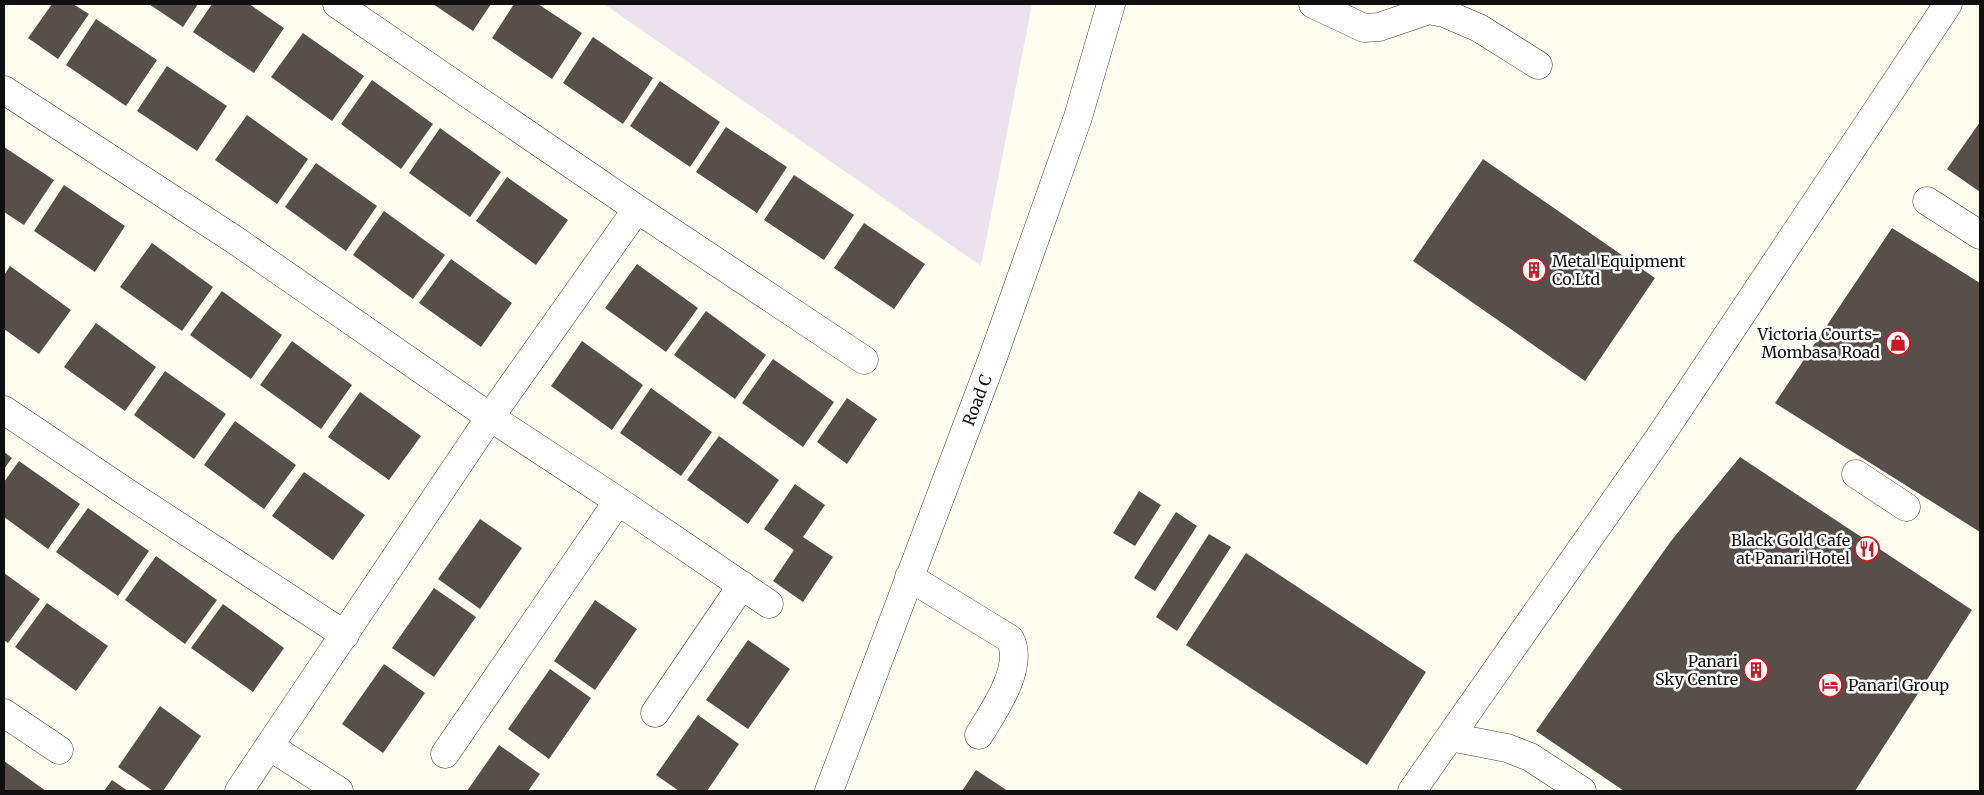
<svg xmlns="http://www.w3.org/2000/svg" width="1984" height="795" font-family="Merriweather,serif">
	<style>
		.industrial { fill: #ece2ee }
		.building { fill: #584f4a }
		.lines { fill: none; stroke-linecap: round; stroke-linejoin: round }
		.minor-casing { stroke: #424242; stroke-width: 29 }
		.minor { stroke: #fff; stroke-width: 28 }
		.labels { text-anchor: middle; stroke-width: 5; stroke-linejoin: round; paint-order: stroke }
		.poi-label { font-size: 16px; fill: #0f0f0f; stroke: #fff; text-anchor: end }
		.street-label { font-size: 16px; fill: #0f0f0f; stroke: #fff }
	</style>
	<rect width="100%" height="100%" fill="#fffcf0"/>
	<path class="industrial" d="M604 4H1032L981 266Z"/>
	<path class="building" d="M52 4H73L89 14 58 59 28 38Z
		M149 4H198L183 27Z
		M212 4H249L284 28 254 73 193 32Z
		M433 4H491L473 31Z
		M514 4H538L582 33 552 79 492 38Z
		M96 19 157 60 126 106 66 65Z
		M303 33 364 76 332 121 271 77Z
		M593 37 653 78 623 124 563 83Z
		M167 66 227 106 197 151 137 111Z
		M372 80 433 124 401 169 341 124Z
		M660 81 720 122 690 167 630 126Z
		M247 115 308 159 277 204 215 160Z
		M1980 122V192L1947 169Z
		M726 127 787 167 757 213 696 172Z
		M440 128 501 172 470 217 409 173Z
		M4 147 54 180 24 225 4 212Z
		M1483 159 1655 278 1585 381 1413 261Z
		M316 163 377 206 346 251 285 207Z
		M794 175 854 215 824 260 764 220Z
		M507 177 568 220 536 265 476 221Z
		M64 185 125 226 95 272 34 231Z
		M384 211 445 255 413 299 353 255Z
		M864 223 925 264 894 309 834 268Z
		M1892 228 1980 283V532L1775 403Z
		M152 243 213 287 182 331 120 287Z
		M451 259 512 303 481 347 419 303Z
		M637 264 698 308 666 352 605 308Z
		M10 266 71 310 39 354 4 329V275Z
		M222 291 282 335 251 379 190 335Z
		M706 311 766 355 735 399 674 355Z
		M96 323 156 367 125 411 64 367Z
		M292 341 352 385 321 429 260 385Z
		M582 341 643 385 612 430 551 386Z
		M773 359 834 402 803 447 742 403Z
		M165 371 226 414 194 459 134 415Z
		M651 388 712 432 681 476 620 433Z
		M360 392 421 436 389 480 328 437Z
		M847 398 877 419 847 464 817 442Z
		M235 421 296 465 264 509 204 465Z
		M719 436 779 480 748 524 687 480Z
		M4 452 12 458 4 469Z
		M1740 457 1972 610 1855 791H1624L1536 731 1671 541Z
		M19 461 80 504 48 549 4 517V482Z
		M304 472 365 515 333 560 272 516Z
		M795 484 825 505 803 537 833 557 803 602 773 581 794 550 764 529Z
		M1139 491 1161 505 1135 546 1113 533Z
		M88 508 149 551 118 596 56 552Z
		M1176 512 1197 526 1155 591 1134 578Z
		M480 519 522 548 480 609 438 579Z
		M1209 534 1231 547 1177 631 1156 617Z
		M1246 553 1426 672 1367 765 1186 645Z
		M156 556 217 600 185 644 125 600Z
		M4 573 40 599 8 643 4 640Z
		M434 588 476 617 434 677 392 648Z
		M595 600 637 629 595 690 554 661Z
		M47 603 108 646 76 691 15 647Z
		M223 604 284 648 253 692 191 648Z
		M748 640 790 669 748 729 706 700Z
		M384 664 425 693 383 753 342 724Z
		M550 669 591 698 549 759 508 729Z
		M160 706 201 736 163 791H153L118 767Z
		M698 715 739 744 707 791H679L656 775Z
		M499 745 540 774 528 791H467Z
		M4 761 46 791H4Z
		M976 770 1008 791H962Z
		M112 780 128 791H104Z"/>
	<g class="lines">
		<defs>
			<path id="minor" d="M337 4 637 209 864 360
				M1313 4 1364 28 1379 27 1429 10 1444 13 1479 28 1538 65
				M4 90 235 240 490 417 618 501 769 604
				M1927 201 1980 235
				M4 410 126 492 345 635
				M1856 474 1906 507
				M909 577 1010 639C1025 667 993 712 979 735
				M4 713 59 750
				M655 713 742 585
				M1450 737 1507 748 1530 757 1582 791
				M269 746 339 791
				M445 754 618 501
				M239 791 490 417 637 209
				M829 791 992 360 1078 117 1111 4
				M1412 791 1659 438 1948 4"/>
		</defs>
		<use href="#minor" class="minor-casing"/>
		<use href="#minor" class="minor"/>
	</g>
	<defs>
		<symbol id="building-ring" viewBox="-11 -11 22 22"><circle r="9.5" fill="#fff" stroke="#cb1a25" stroke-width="1.5"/><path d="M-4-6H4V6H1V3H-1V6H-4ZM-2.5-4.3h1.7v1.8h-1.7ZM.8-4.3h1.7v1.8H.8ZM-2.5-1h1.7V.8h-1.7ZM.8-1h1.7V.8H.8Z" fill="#cb1a25"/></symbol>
		<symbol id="shop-ring" viewBox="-11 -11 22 22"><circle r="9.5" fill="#fff" stroke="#cb1a25" stroke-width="1.5"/><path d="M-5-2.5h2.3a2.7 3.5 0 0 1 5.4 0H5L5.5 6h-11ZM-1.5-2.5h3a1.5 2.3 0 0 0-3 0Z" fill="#cb1a25"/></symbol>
		<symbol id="restaurant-ring" viewBox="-11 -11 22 22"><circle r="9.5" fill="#fff" stroke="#cb1a25" stroke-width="1.5"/><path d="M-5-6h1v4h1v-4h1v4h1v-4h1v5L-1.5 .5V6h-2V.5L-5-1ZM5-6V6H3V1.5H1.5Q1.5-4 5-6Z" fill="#cb1a25"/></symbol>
		<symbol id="hotel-ring" viewBox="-11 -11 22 22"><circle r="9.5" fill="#fff" stroke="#cb1a25" stroke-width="1.5"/><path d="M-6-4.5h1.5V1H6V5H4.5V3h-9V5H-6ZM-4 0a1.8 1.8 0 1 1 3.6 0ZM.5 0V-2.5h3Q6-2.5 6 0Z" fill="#cb1a25"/></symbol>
	</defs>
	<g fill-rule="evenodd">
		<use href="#building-ring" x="1520" y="256" width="28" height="28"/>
		<use href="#shop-ring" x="1884" y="329" width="28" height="28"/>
		<use href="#restaurant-ring" x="1853" y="535" width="28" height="28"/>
		<use href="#building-ring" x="1742" y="656" width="28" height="28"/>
		<use href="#hotel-ring" x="1816" y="671" width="28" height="28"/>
	</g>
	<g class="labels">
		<g class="poi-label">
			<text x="1552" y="267" text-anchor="start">Metal Equipment<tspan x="1552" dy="18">Co.Ltd</tspan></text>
			<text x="1880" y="340">Victoria Courts-<tspan x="1880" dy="18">Mombasa Road</tspan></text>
			<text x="1850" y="546">Black Gold Cafe<tspan x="1850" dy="18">at Panari Hotel</tspan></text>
			<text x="1738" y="667">Panari<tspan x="1738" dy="18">Sky Centre</tspan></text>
			<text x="1848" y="691" text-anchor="start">Panari Group</text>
		</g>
		<g class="street-label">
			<text transform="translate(977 400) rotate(-69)" y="6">Road C</text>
		</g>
	</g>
	<rect width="1984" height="795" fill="none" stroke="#0f0f0f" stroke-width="10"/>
</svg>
